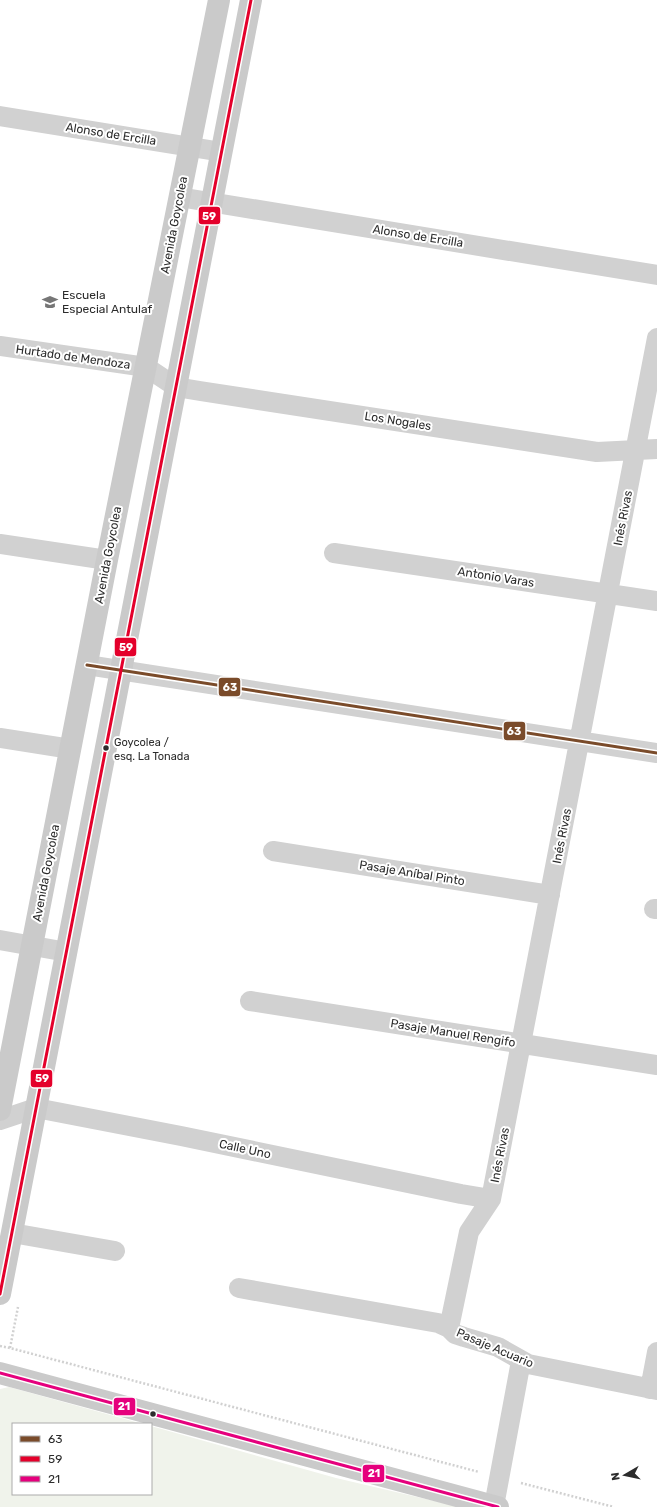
<svg xmlns="http://www.w3.org/2000/svg" width="657" height="1507" font-family="Rubik,sans-serif">
	<style>
		.green { fill: #f0f3eb }
		.lines { fill: none; stroke-linecap: round; stroke-linejoin: round }
		.path { stroke: #d1d1d1; stroke-width: 2.5; stroke-dasharray: 2 2; stroke-linecap: butt }
		.street { stroke: #d1d1d1; stroke-width: 20 }
		.secondary { stroke: #cacaca; stroke-width: 22 }
		.bus-1-casing { stroke: #fff; stroke-width: 6 }
		.bus-2-casing { stroke: #fff; stroke-width: 6 }
		.bus-3-casing { stroke: #fff; stroke-width: 6 }
		.bus-1 { stroke: #7a4b2a; stroke-width: 3 }
		.bus-2 { stroke: #e4002b; stroke-width: 3 }
		.bus-3 { stroke: #e5007d; stroke-width: 3 }
		.bus-dot { fill: #2c2c2c; stroke: #fff; stroke-width: 1.5 }
		.labels { text-anchor: middle; stroke-width: 4; stroke-linejoin: round; paint-order: stroke }
		.bus-label { font-size: 11px; fill: #2c2c2c; stroke: #fff; text-anchor: start }
		.street-label { font-size: 12px; fill: #2c2c2c; stroke: #fff }
		.poi-label { font-size: 12px; fill: #2c2c2c; stroke: #fff; text-anchor: start }
		.line-badge { stroke: #fff; stroke-width: 1.5 }
		.badge-label { font-size: 11px; text-anchor: middle; font-weight: bold; fill: #fff }
	</style>
	<rect width="100%" height="100%" fill="#fff"/>
	<path class="green" d="M9 1387 143 1424H13V1494H151V1426L336 1478 460 1507H0V1389Z"/>
	<g class="lines">
		<path class="path" d="M0 1346 10 1348 479 1472
			M10 1348 18 1307
			M521 1483 614 1507"/>
		<path class="street" d="M0 116 222 152
			M179 197 657 275
			M0 346 146 367 176 387 200 391 597 452 657 449
			M0 544 107 560
			M334 553 657 601
			M87 665 657 753
			M0 738 71 749
			M273 851 550 895
			M654 909H657
			M0 940 67 952
			M250 1001 657 1065
			M0 1120 36 1108 181 1136 461 1194 491 1199
			M12 1233 115 1251
			M239 1288 438 1323 449 1328 455 1334 464 1337 498 1347 528 1364 657 1390
			M449 1328 469 1232 491 1199 657 338
			M650 1389 657 1352
			M494 1506 521 1361"/>
		<path class="secondary" d="M0 1110 107 560 219 0
			M0 1294 251 0
			M0 1373 498 1507"/>
		<defs>
			<path id="bus-1" d="M87 665 657 753"/>
			<path id="bus-2" d="M0 1294 251 0"/>
			<path id="bus-3" d="M0 1373 498 1507"/>
		</defs>
		<use href="#bus-1" class="bus-1-casing"/>
		<use href="#bus-2" class="bus-2-casing"/>
		<use href="#bus-3" class="bus-3-casing"/>
		<use href="#bus-1" class="bus-1"/>
		<use href="#bus-2" class="bus-2"/>
		<use href="#bus-3" class="bus-3"/>
	</g>
	<defs>
		<symbol id="school-bare" viewBox="-9 -9 18 18"><path d="M0-5L7-2L0 1L-7-2ZM-4 1L0 2.5L4 1V4Q0 6-4 4Z" fill="#767676" stroke="#fff" stroke-width="2.5" paint-order="stroke"/></symbol>
	</defs>
	<g fill-rule="evenodd">
		<use href="#school-bare" x="39" y="291" width="22" height="22"/>
	</g>
	<g class="bus-dot">
		<circle cx="106" cy="748" r="3.5"/>
		<circle cx="153" cy="1414" r="3.5"/>
	</g>
	<g class="labels">
		<g class="bus-label">
			<text x="114" y="746">Goycolea /<tspan x="114" dy="14">esq. La Tonada</tspan></text>
		</g>
		<g class="street-label">
			<text transform="translate(111 134) rotate(9)" y="4">Alonso de Ercilla</text>
			<text transform="translate(174 225) rotate(-79)" y="4">Avenida Goycolea</text>
			<text transform="translate(418 236) rotate(9)" y="4">Alonso de Ercilla</text>
			<text transform="translate(73 357) rotate(8)" y="4">Hurtado de Mendoza</text>
			<text transform="translate(398 421) rotate(9)" y="4">Los Nogales</text>
			<text transform="translate(623 518) rotate(-79)" y="4">Inés Rivas</text>
			<text transform="translate(108 555) rotate(-79)" y="4">Avenida Goycolea</text>
			<text transform="translate(496 577) rotate(9)" y="4">Antonio Varas</text>
			<text transform="translate(562 836) rotate(-79)" y="4">Inés Rivas</text>
			<text transform="translate(46 873) rotate(-79)" y="4">Avenida Goycolea</text>
			<text transform="translate(412 873) rotate(9)" y="4">Pasaje Aníbal Pinto</text>
			<text transform="translate(453 1033) rotate(9)" y="4">Pasaje Manuel Rengifo</text>
			<text transform="translate(245 1149) rotate(12)" y="4">Calle Uno</text>
			<text transform="translate(500 1155) rotate(-79)" y="4">Inés Rivas</text>
			<text transform="translate(495 1348) rotate(23)" y="4">Pasaje Acuario</text>
		</g>
		<g class="poi-label">
			<text x="62" y="299">Escuela<tspan x="62" dy="14">Especial Antulaf</tspan></text>
		</g>
	</g>
	<g class="line-badge">
		<rect x="198" y="206" width="23" height="19" rx="4" fill="#e4002b"/>
		<rect x="114" y="637" width="23" height="20" rx="4" fill="#e4002b"/>
		<rect x="218" y="677" width="23" height="20" rx="4" fill="#7a4b2a"/>
		<rect x="503" y="721" width="23" height="20" rx="4" fill="#7a4b2a"/>
		<rect x="30" y="1069" width="23" height="19" rx="4" fill="#e4002b"/>
		<rect x="113" y="1397" width="23" height="19" rx="4" fill="#e5007d"/>
		<rect x="362" y="1464" width="23" height="19" rx="4" fill="#e5007d"/>
	</g>
	<g class="badge-label">
		<text x="209" y="220">59</text>
		<text x="126" y="651">59</text>
		<text x="230" y="691">63</text>
		<text x="514" y="735">63</text>
		<text x="42" y="1082">59</text>
		<text x="124" y="1410">21</text>
		<text x="374" y="1477">21</text>
	</g>
	<rect x="12" y="1423" width="140" height="72" fill="#ffffff" stroke="#ababab"/>
	<rect x="20" y="1436" width="20" height="6" fill="#7a4b2a" stroke="#ababab"/>
	<text x="48" y="1443" font-size="12" fill="#2c2c2c">63</text>
	<rect x="20" y="1456" width="20" height="6" fill="#e4002b" stroke="#ababab"/>
	<text x="48" y="1463" font-size="12" fill="#2c2c2c">59</text>
	<rect x="20" y="1476" width="20" height="6" fill="#e5007d" stroke="#ababab"/>
	<text x="48" y="1483" font-size="12" fill="#2c2c2c">21</text>
	<g transform="translate(625 1475) rotate(261)" stroke="#ffffff" stroke-width="3" paint-order="stroke">
	<path d="M0-3L7 15L0 10L-7 15Z" fill="#2c2c2c"/>
	<text y="-6" font-size="11" font-weight="bold" text-anchor="middle" fill="#2c2c2c">N</text>
	</g>
</svg>
